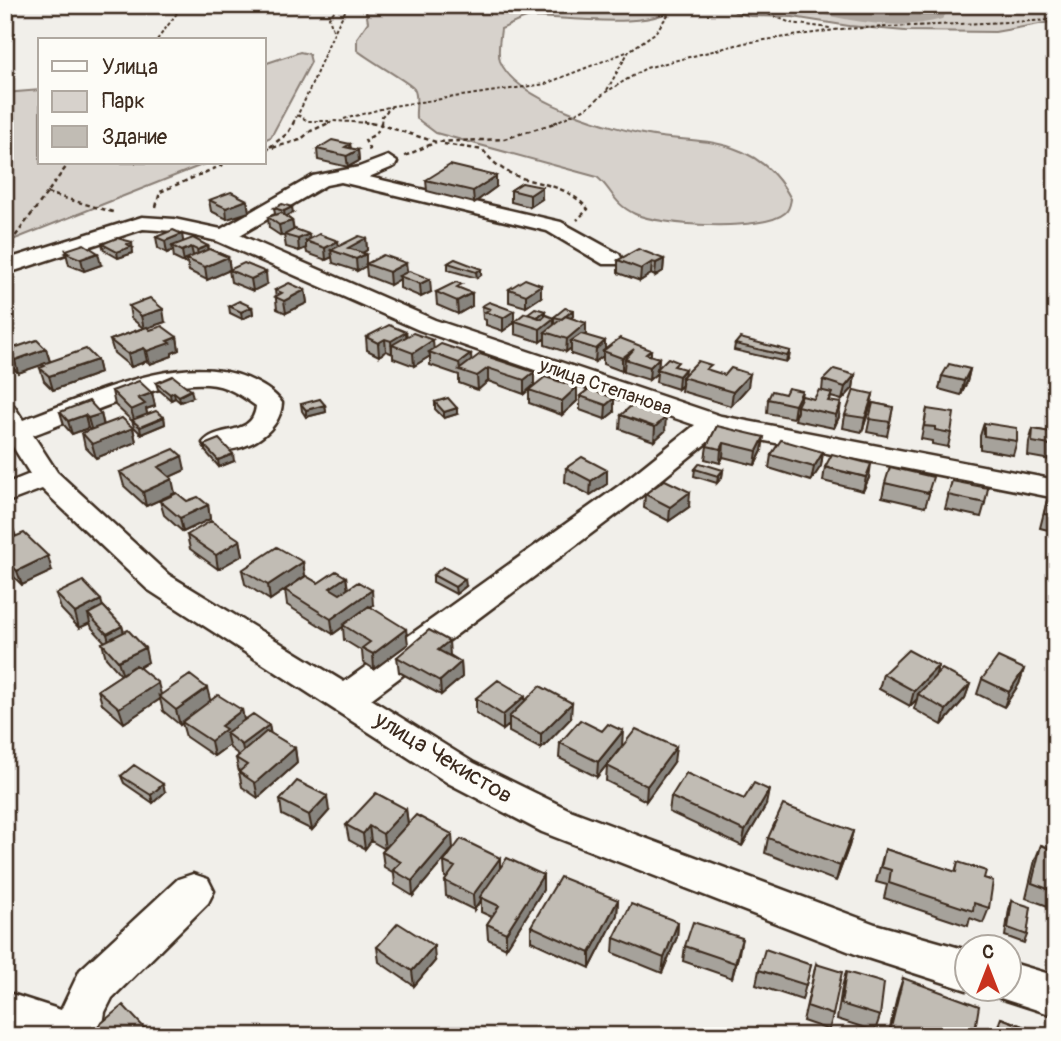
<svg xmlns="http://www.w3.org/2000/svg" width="1061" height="1041" font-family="Pangolin,sans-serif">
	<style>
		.green { fill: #d7d2cc; stroke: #897e75; stroke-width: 2 }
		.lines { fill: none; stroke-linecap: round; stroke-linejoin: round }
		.river { fill: #aea69f; fill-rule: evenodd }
		.minor-casing { stroke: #3b2a1e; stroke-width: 5 }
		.path-far1 { stroke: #3b2a1e; stroke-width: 2; stroke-dasharray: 3.5 2.5; stroke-linecap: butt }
		.path { stroke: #3b2a1e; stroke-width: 2.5; stroke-dasharray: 4.5 3.5; stroke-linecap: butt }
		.minor { fill: #fdfcf7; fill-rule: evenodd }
		.wall { fill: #a6a29b; stroke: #3b2a1e; stroke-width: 2 }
		.shaded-wall { fill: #87847e; stroke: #3b2a1e; stroke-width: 2 }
		.building { fill: #c1bcb4; stroke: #3b2a1e; stroke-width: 2 }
		.labels { text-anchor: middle; stroke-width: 7; stroke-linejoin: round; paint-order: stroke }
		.street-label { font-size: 19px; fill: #3b2a1e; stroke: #fdfcf7 }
		.near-street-label { font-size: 23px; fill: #3b2a1e; stroke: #fdfcf7 }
	</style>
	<rect width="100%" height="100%" fill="#f1efea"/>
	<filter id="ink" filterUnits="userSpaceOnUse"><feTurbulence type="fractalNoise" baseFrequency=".0143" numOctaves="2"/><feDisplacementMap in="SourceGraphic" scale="14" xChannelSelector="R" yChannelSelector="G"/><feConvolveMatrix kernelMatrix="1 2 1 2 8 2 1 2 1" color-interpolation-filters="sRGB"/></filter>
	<g filter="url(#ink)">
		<path class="green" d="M365 5H675C662 31 560 17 532 17 522 18 510 25 501 29 500 39 497 51 500 61 516 101 615 130 654 136 679 140 708 139 733 148 760 157 778 174 791 199 790 204 790 209 785 213 763 232 660 226 635 214 612 203 613 190 597 177L436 133 416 118C415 109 419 97 414 89 412 84 367 59 357 50V38L368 22Z
			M728 5H1056V21L995 32 905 31 849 26 793 17 750 16 735 12Z
			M300 52 309 54 311 62 271 137 264 140V64Z
			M40 90V163H207L5 243V93Z"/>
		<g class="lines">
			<path class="river" d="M798 5C809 5 821 5 832 5 854 7 920 24 935 5H953L942 19C898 32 844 20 801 9Z"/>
			<defs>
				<path id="minor" d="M388 156 397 162 395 166 369 177 561 222 619 254 622 259 619 264H603L547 231 341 182 326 185 240 235 435 320 721 416 1056 480V498L720 432 640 497 371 699 474 763 570 810 875 924 967 950V988H970L967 990 858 955 542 832 448 783 147 589 42 489 5 503V484L30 474 5 434V404L14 406 23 420C89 396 178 350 247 378 260 384 274 391 282 403 280 436 238 456 207 449L203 443C217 424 253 438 256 406 241 395 226 385 207 384 156 380 82 417 33 435L57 472 169 575 344 682 620 485 695 425 419 330 217 241 174 231 143 229 5 274V260L142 217 174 219 221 229 313 176 359 167Z
					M193 874 208 879 214 891 208 903 112 998 105 1012 101 1036 5 1034V992L61 1010 80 970 178 879Z
					M1009 962 1056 976V1016L994 996 990 988H1009Z"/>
			</defs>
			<use href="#minor" class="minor-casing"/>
			<path class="path-far1" d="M746 5 791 23 830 28
				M841 29 1056 20
				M333 30 329 17 340 5
				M157 40 183 5
				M607 90 629 51 655 33 675 5
				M298 115 308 121H329
				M344 119 392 106 545 84 629 51
				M293 123C315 85 326 41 349 5
				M328 123 333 121 372 123
				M381 123 382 116 392 106
				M554 123 588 107 606 92 646 68 744 43 842 29"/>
			<path class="path" d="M363 122 381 125 376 134 365 140 370 151
				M381 122V125L436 142 504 139 558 122
				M444 144 483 150C516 194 554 171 588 209L577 220
				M270 147 288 133 294 122
				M265 150 300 140 311 131 331 122
				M405 156 436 142
				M47 193 116 213
				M156 207 160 192 227 163
				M6 249 69 163"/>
			<use href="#minor" class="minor"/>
		</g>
		<path class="wall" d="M350 144 351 149 358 150 359 161 348 167 318 160 317 149Z
			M426 180 496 187 474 203 427 191Z
			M522 183 542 199 530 207 511 202V190Z
			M209 200H247L249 212 227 219 211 211Z
			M274 208 293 213 286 216 292 221 294 230 310 239 339 246 366 238 367 250 363 253 367 264 406 263 407 272 431 292 421 297 400 288V279L390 285 367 276 366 266 357 271 333 263 332 257 326 260 307 253 306 248 299 251 286 247 284 235 281 236 269 228 268 217 275 214Z
			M156 237 208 246 209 249 228 257 230 270 207 280 189 271 187 262 184 263 174 258 173 250 167 253 158 248Z
			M102 244 133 248 132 249 133 253 118 258 104 250Z
			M66 250 101 265 84 271 69 265 66 253H67Z
			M455 259 481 275 477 278 448 270V263Z
			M664 259 663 271 655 276 651 274 640 281 618 273V260Z
			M229 270 267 284 253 291 231 282Z
			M462 289 472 306 458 314 437 305 436 292Z
			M509 289 541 297 526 307 509 302Z
			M275 290H305L307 303 286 313 277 309Z
			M129 306 165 322 148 327 150 330 177 337 179 350 172 353V356L150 364 147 361 131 367 114 353 110 340 143 328 131 318Z
			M229 306 252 307 253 314 242 319 230 313Z
			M482 306 514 311V323L503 331 486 325V320L483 319Z
			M573 310V316L571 318 586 335 605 350H651V356L659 358 658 368 678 367 685 375 710 371 748 387 731 406 681 391 682 385 678 389 656 382 657 373 649 380 624 372V369L622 371 603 364V356L595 362 571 354V348L566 352 545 345V338L540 342 515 334V321L545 317 554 318V317Z
			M406 332 407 336 433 349 471 354V360L534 372V385L524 394 488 381 478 390 459 383V375L430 365V356L414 366 393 358V354L386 351 379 356 367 350 366 337Z
			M735 344 790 351 789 358 786 362 734 350Z
			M46 349 50 361 97 360 100 373 53 390 44 381 40 368 44 367 43 364 18 373 9 364 5 351Z
			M970 369 967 382 961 395 939 389 942 376Z
			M855 375 853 388 842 400 831 397 830 401 839 417 834 428 795 420 797 411 793 418 767 413 768 399 800 400 814 399 822 391 823 380Z
			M156 383 193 397 180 402 175 398 171 400 158 389Z
			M589 389 614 412 605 419 580 410V396Z
			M529 390 577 401 562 415 529 403Z
			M112 391 152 393 155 406 146 409 147 414 164 417 165 424 141 434 134 427 132 421 115 405Z
			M873 394 870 407 862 432 843 428 845 415Z
			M435 402 457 414 444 418 435 409Z
			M873 403 893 407 887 436 867 432Z
			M301 404 325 405 326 412 306 417 302 411Z
			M927 409 951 433 948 447 932 444V441L921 439Z
			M60 412 101 414 104 425 133 428 136 442 96 458 85 447 82 433 90 430 88 428 72 434 64 425Z
			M621 415 665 431 654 441 620 429Z
			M984 423 1017 441 1013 455 980 449V436Z
			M717 426 762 451 755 465 723 457 720 463 705 459 707 446Z
			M1033 429 1056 433V461L1028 456 1029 442Z
			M204 445 234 461 219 467 206 452Z
			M823 452 821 466 811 481 769 468 771 455Z
			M825 467 869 478 863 491 823 481Z
			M566 468 607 470V484L590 495 565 482Z
			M695 469 723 470 722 477 717 483 694 476Z
			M185 470 169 477 175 493 146 506 124 486 120 472Z
			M952 481 985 503 981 517 945 509Z
			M885 483 930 491 925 507 882 497Z
			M645 494 689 507 669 521 644 508Z
			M1047 500 1056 502V532L1040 528Z
			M160 501 208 505 210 519 183 532 164 515Z
			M5 518 12 526 16 537 52 571 22 585 5 568Z
			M187 535 240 540 243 555 218 569 190 549Z
			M303 562 305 576 318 583 346 577 348 589 373 605 370 607 408 644 374 669 363 662 362 651 344 640 343 627 333 634 287 605 285 590 270 600 245 584 242 570Z
			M433 575 466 586 456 594 433 582Z
			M56 594 103 606 122 626 124 632 148 662 139 668 161 695 210 701 242 710 244 720 269 725 270 733 295 748 297 763 258 798 242 787 236 758 239 755 230 748 229 745 214 756 186 737 182 723 180 725 163 711 160 699 124 723 102 704 98 690 121 675 106 658 102 643 105 642 92 628 90 623 79 628 61 609Z
			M450 655 461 662 462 677 441 695 399 672 397 657Z
			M938 666 935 677 970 684 965 698 942 725 914 709 917 699 910 706 879 689 883 674Z
			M1024 669 1019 684 1004 707 977 694 982 679Z
			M525 696V700L571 718 541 749 509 732V725L503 730 476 713V698Z
			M560 743 622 746 597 777 559 758Z
			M674 762 646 801 606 781 607 766Z
			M121 776 165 792 153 803 124 783Z
			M671 797 766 805 742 846 669 812Z
			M280 800 329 811 312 830 282 815Z
			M406 809 408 824 453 849 413 896 395 885 394 873 384 867 382 852 385 849 371 841 365 849 349 840 346 825Z
			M853 831 849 846 836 881 765 853 768 838Z
			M1041 845 1056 851V909L1026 898 1035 860Z
			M885 849 955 872 958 862 984 878 989 908 983 923 970 918 968 926 884 898 887 885 876 882Z
			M444 862 543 875V890L506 948 488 939 487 924 492 917 481 912V900L474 910 446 896 445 881 447 878 445 877Z
			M618 900 617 915 590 968 531 941V926Z
			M1012 901 1027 935 1024 943 1005 936 1009 909Z
			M678 922 677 937 662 973 613 953 614 938Z
			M1056 925V952L1052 951Z
			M685 946 739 953 732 978 683 961Z
			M377 947 435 961 414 986 379 962Z
			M816 964 833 1015 829 1030 803 1021Z
			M811 965 802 1000 756 985 759 970Z
			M846 972 880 1016 875 1031 837 1019 842 987Z
			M903 978 974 1036H888L898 993Z
			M1001 1018 1049 1036H994Z"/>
		<path class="shaded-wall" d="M350 144 351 154 358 150 359 161 348 167 345 147Z
			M496 176V187L474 203 473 191Z
			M542 187V199L530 207V195Z
			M247 200 249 212 227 219 226 208Z
			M292 207 293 213 285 217 284 211Z
			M292 221 294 233 281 236 279 225Z
			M182 234 184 246H172L173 250 167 253 165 241Z
			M309 234 310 243 306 241V248L299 251 298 239Z
			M366 238 367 250 353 258 348 248Z
			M338 241 340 253 331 250 332 257 326 260 325 248Z
			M132 242 133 253 118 258 117 252 127 244Z
			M208 246 210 258 199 262 197 250Z
			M191 247 194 259H186L187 262 184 263 182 251Z
			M98 253 101 265 84 271 81 259Z
			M366 254V266L357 271 356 259Z
			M228 257 230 270 207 280 205 267Z
			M664 259 663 271 655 276 656 263Z
			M652 262 651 274 640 281 641 269Z
			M406 263 407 275 399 276 400 279 390 285 389 272Z
			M481 269V275L477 278 476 272Z
			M266 272 267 284 253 291 251 279Z
			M430 279 431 292 421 297 420 284Z
			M541 285V297L526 307V295Z
			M305 290 307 303 286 313 284 301Z
			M472 293V306L458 314 457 301Z
			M252 307 253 314 242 319 241 312Z
			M163 309 165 322 144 329 141 316Z
			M573 310V316L563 326V319Z
			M514 311V323L503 331V318Z
			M545 311V317L535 325V319Z
			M554 318V331L545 332V338L540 342V329Z
			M586 323V336L571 341V348L566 352 567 339Z
			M406 332 407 345H392V354L391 341Z
			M177 337 179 350 172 353V356L150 364 147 351 167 341Z
			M385 339 386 351 379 356 378 343Z
			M433 340 434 353 429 352 430 356 414 366 413 353Z
			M605 341V351H603V356L595 362 596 349Z
			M144 348 147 361 131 367 128 354Z
			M46 349 50 362 18 373 15 360Z
			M634 349 625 359 624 369 622 371V358Z
			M790 351 789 358 786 362 787 356Z
			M471 354 472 367 460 370 459 363Z
			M659 358 658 370 657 369V373L649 380 650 367Z
			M97 360 100 373 53 390 49 376Z
			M488 368V381L478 390 477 376Z
			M685 369 684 378 682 377V385L678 389 679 376Z
			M970 369 967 382 961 395 964 381Z
			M534 372V385L524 394V380Z
			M750 374 748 387 731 406 733 392Z
			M855 375 853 388 842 400 845 387Z
			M577 387V401L562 415V401Z
			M191 390 193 397 180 402 179 396Z
			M802 391 800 405 797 406V411L793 418 795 405Z
			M174 392 175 398 171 400 170 394Z
			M152 393 155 406 146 409 148 418 135 423 131 410 138 398Z
			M873 394 870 407 862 432 865 418Z
			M614 398V412L605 419 606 405Z
			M841 403 839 417 834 428 836 415Z
			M325 405 326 412 306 417V410Z
			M457 408V414L444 418V412Z
			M101 414 104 427 92 432 88 418Z
			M85 415 88 428 72 434 68 421Z
			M164 417 165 424 141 434 140 427Z
			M666 417 665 431 654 441 655 427Z
			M133 428 136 442 96 458 92 444Z
			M764 437 762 451 755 465 757 451Z
			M724 443 723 457 720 463 721 449Z
			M823 452 821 466 811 481 814 467Z
			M233 454 234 461 219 467 218 460Z
			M182 456 185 470 161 481 158 467Z
			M871 464 869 478 863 491 866 477Z
			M607 470V484L590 495 591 481Z
			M723 470 722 477 717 483 718 476Z
			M172 479 175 493 146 506 143 492Z
			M690 492 689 507 669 521 670 507Z
			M208 505 210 519 183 532 180 518Z
			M12 526 17 540 5 545V529Z
			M240 540 243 555 218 569 216 555Z
			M48 556 52 571 22 585 17 571Z
			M303 562 305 576 270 600 268 585Z
			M346 577 348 592 332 603 330 588Z
			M465 579 466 586 456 594 455 587Z
			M372 590 373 605 333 634 331 619Z
			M101 600 105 615 88 614 90 623 79 628 75 613Z
			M122 626 126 641 111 649 107 634Z
			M406 629 408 644 374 669 373 654Z
			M449 641 450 655 439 665 438 650Z
			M145 648 148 662 123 676 118 661Z
			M461 662 462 677 441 695 440 681Z
			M938 666 934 681 918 694 917 699 910 706 914 691Z
			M1024 669 1019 684 1004 707 1009 692Z
			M158 683 162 698 159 696 160 699 124 723 119 708Z
			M970 684 965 698 942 725 946 710Z
			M207 688 211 703 180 725 176 710Z
			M525 696V711L509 717V725L503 730V715Z
			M572 703 571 718 541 749V734Z
			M242 710 245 725 226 733 229 745 214 756 211 741 221 726Z
			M269 725 272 740 245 760 242 745Z
			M623 731 622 746 597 777 598 762Z
			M676 747 674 762 646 801 647 786Z
			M295 748 297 763 258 798 255 783Z
			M163 784 165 792 153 803 151 795Z
			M769 790 766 805 742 846 745 831Z
			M327 796 329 811 312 830 309 815Z
			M406 809 408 824 385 849 383 834Z
			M369 826 371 841 365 849 363 834Z
			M853 831 849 846 836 881 840 866Z
			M452 834 453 849 413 896 412 881Z
			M500 858V873L480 897 481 900 474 910 473 895Z
			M543 875V890L506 948V933Z
			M618 900 617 915 590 968V953Z
			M678 922 677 937 662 973 664 958Z
			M742 938 739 953 732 978 735 963Z
			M434 946 435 961 414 986 412 971Z"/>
		<path class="building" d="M332 140 350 144 345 147 358 150 347 156 317 149Z
			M450 165 496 176 473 191 426 180Z
			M522 183 542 187 530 195 511 190Z
			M231 192 247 200 226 208 209 200Z
			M282 204 292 207 284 211 274 208Z
			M281 213 292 221 279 225 268 217Z
			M295 229 309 234 298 239 284 235Z
			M173 230 182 234 165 241 156 237Z
			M319 234 338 241 325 248 306 241Z
			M359 236 366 238 348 248 366 254 356 259 331 250Z
			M117 238 132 242 127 244 131 247 117 252 102 244Z
			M193 238 208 246 197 250 191 247 182 251 172 246Z
			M84 244 98 253 81 259 66 253 69 252 66 250Z
			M209 249 228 257 205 267 186 259Z
			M638 249 664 259 656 263 652 262 641 269 618 260Z
			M383 255 406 263 389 272 366 264Z
			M455 259 481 269 476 272 448 263Z
			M244 263 266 272 251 279 229 270Z
			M409 271 430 279 420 284 399 276Z
			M525 279 541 285 526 295 509 289Z
			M456 282 462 284 457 287 472 293 457 301 436 292Z
			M289 283 305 290 284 301 275 297 282 293 275 290Z
			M150 298 163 309 141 316 129 306Z
			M239 301 252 307 241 312 229 306Z
			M489 302 514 311 503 318 485 312 490 309 482 306Z
			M535 308 545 311 537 317 527 314Z
			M565 308 573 310 562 319 554 317Z
			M525 313 542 319 546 315 554 318 540 329 515 321Z
			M565 316 586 323 567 339 545 332Z
			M389 325 406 332 391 341 385 339 378 343 366 337Z
			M162 326 177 337 167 341 170 343 147 351 144 348 128 354 110 340 147 327 150 330Z
			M413 333 433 340 413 353 392 345Z
			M581 334 605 341 596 349 571 341Z
			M620 338 651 350 646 354 659 358 650 367 625 359 634 349 622 358 603 351Z
			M740 338 790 351 787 356 735 344Z
			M37 340 46 349 15 360 5 351Z
			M441 344 471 354 459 363 429 352Z
			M86 349 97 360 49 376 40 368 45 366 43 364Z
			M480 354 534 372 524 380 488 368 477 376 459 370Z
			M668 358 678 362 674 366 685 369 679 376 657 369Z
			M698 361 711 365 706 369 725 375 731 368 750 374 733 392 682 377Z
			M949 364 970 369 964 381 942 376Z
			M834 369 855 375 845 387 823 380Z
			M173 376 191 390 179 396 174 392 170 394 156 383Z
			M545 377 577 387 562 401 529 390Z
			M139 381 152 393 138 398 145 404 131 410 112 391Z
			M788 388 802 391 795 405 768 399 772 391 785 394Z
			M589 389 614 398 606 405 580 396Z
			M819 390 832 393 828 401 841 403 836 415 797 406 802 396 814 399Z
			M854 390 873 394 865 418 845 415Z
			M448 398 457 408 444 412 435 402Z
			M320 399 325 405 306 410 301 404Z
			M89 401 101 414 88 418 85 415 68 421 60 412Z
			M873 403 893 407 890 422 869 419Z
			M632 405 666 417 655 427 621 415Z
			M927 409 954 413 951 433 935 430V427L924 426Z
			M156 411 164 417 140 427 132 420Z
			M122 418 133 428 92 444 82 433Z
			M984 423 1017 428V441L984 436Z
			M717 426 764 437 757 451 724 443 721 449 707 446Z
			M1033 429 1056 433V446L1032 442Z
			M219 439 233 454 218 460 204 445Z
			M781 440 823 452 814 467 771 455Z
			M174 449 182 456 158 467 172 479 143 492 120 472Z
			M832 454 871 464 866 477 825 467Z
			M582 457 607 470 591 481 566 468Z
			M700 463 723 470 718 476 695 469Z
			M890 467 933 477 928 493 885 483Z
			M665 480 690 492 670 507 645 494Z
			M952 481 988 488 985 503 948 495Z
			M177 493 187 501 198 497 208 505 180 518 160 501Z
			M1047 500 1056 502V516L1044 514Z
			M5 518 12 526 5 529Z
			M211 521 240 540 216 555 187 535Z
			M24 533 48 556 17 571 5 558V541Z
			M277 547 303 562 268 585 242 570Z
			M443 567 465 579 455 587 433 575Z
			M336 571 346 577 330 588 340 594 358 582 372 590 331 619 285 590 306 576 318 583Z
			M83 581 101 600 75 613 56 594Z
			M103 606 122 626 107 634 88 614Z
			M369 606 406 629 373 654 362 648 370 642 343 625Z
			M128 630 145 648 118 661 102 643Z
			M429 630 449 641 438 650 461 662 440 681 397 657Z
			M908 650 938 666 914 691 883 674Z
			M998 657 1024 669 1009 692 982 679Z
			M136 665 158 683 119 708 98 690Z
			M942 669 970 684 946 710 918 694Z
			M190 675 207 688 176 710 159 696Z
			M498 680 525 696 503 715 476 698Z
			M540 686 572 703 541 734 509 717Z
			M218 695 242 710 221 726 226 729 211 741 182 722Z
			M253 714 269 725 242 745 226 733Z
			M580 720 602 731 608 724 623 731 598 762 560 743Z
			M636 729 676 747 647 786 607 766Z
			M267 731 295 748 255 783 239 772 247 765 236 758Z
			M134 765 163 784 151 795 121 776Z
			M686 773 744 799 754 783 769 790 745 831 671 797Z
			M297 781 327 796 309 815 280 800Z
			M376 793 406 809 383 834 369 826 363 834 346 825Z
			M783 805 853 831 840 866 768 838Z
			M416 815 452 834 412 881 393 870 401 862 382 852Z
			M461 839 500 858 473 895 445 881 455 867 444 862Z
			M1041 845 1056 851V892L1032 883Z
			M885 849 956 872 958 862 986 871 984 878 993 881 989 908 974 903 973 911 889 883 891 870 881 867Z
			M507 858 543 875 506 933 487 924 499 906 480 897Z
			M560 877 618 900 590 953 531 926Z
			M1012 901 1031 907 1027 935 1008 928Z
			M631 904 678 922 664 958 614 938Z
			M693 922 742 938 735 963 685 946Z
			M398 923 434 946 412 971 377 947Z
			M765 949 811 965 806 985 759 970Z
			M816 964 842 972 833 1015 807 1006Z
			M846 972 884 983 880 1016 841 1004Z
			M903 978 979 1006 974 1036H889Z
			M123 1005 152 1036H86Z
			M1001 1018 1049 1036H998Z"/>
	</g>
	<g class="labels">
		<g class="street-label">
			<text transform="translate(606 386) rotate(19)" y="7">улица Степанова</text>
		</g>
		<g class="near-street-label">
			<text transform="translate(444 757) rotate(31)" y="8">улица Чекистов</text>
		</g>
	</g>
	<rect width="1061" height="1041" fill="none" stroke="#fdfcf7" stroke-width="28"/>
	<rect x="14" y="14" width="1033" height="1013" fill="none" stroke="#3b2a1e" stroke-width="2.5" filter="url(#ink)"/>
	<rect x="38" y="38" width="228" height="126" fill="#fdfcf7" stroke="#afa8a0" stroke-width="2"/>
	<rect x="52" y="61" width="35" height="10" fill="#fdfcf7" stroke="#afa8a0" stroke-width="2"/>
	<text x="102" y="74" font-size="21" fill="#3b2a1e">Улица</text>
	<rect x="52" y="91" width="35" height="21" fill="#d7d2cc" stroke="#afa8a0" stroke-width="2"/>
	<text x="102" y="108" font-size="21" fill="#3b2a1e">Парк</text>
	<rect x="52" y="126" width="35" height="21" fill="#c1bcb4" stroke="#afa8a0" stroke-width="2"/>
	<text x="102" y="144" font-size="21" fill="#3b2a1e">Здание</text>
	<g transform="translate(988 968)"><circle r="33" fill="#fdfcf7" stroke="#afa8a0" stroke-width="2"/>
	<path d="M0-5L12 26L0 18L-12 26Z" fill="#c8321e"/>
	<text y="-10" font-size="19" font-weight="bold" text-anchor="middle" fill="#3b2a1e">С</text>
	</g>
</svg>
